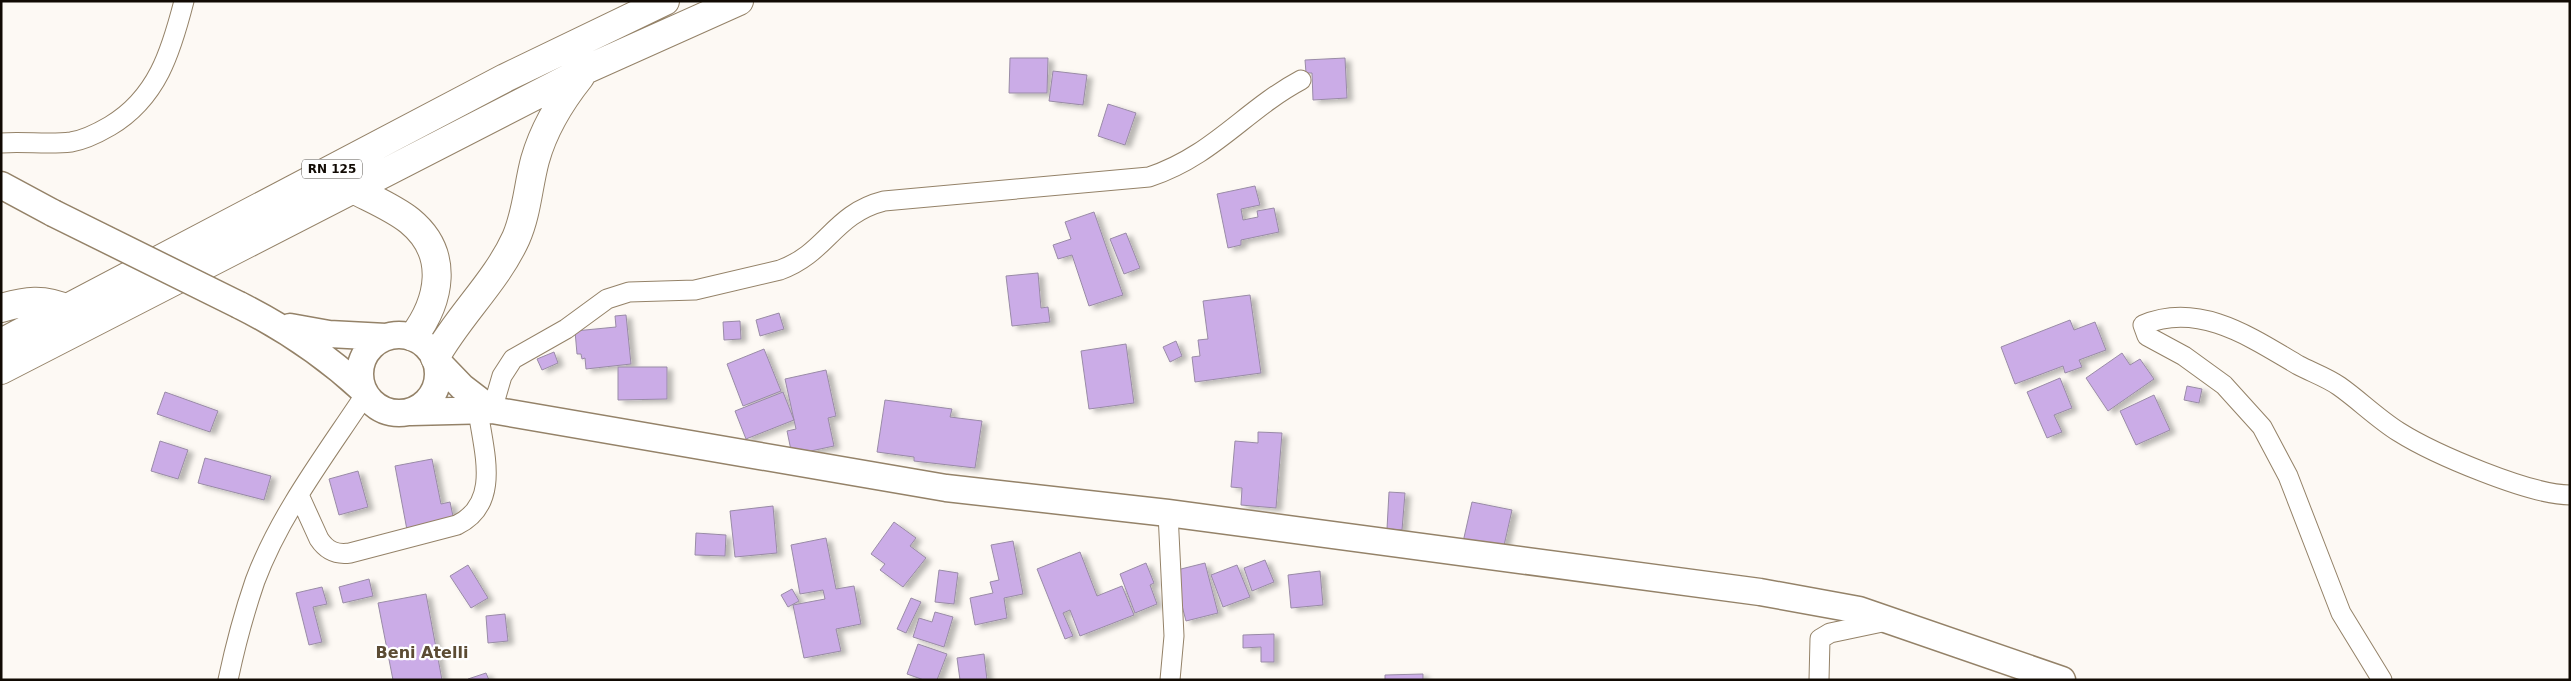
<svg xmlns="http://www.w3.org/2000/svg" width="2571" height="681" font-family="'DejaVu Sans',sans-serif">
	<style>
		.building { fill: #cbace7; stroke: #998ba6; filter: url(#shadow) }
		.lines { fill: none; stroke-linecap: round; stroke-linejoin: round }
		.street-casing { stroke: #948268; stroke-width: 21 }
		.secondary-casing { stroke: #948268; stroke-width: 29 }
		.highway-casing { stroke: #948268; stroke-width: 30 }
		.street { stroke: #fff; stroke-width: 19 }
		.secondary { stroke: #fff; stroke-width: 26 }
		.highway { stroke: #fff; stroke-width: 28 }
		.secondary-bridge-casing { stroke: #948268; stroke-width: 29; stroke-linecap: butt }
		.secondary-bridge { stroke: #fff; stroke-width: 26 }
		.labels { text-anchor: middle; stroke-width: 4.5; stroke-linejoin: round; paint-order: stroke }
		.shield { fill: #fff; stroke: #58544f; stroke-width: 1 }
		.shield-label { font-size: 12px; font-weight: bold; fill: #110a03 }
		.quarter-label { font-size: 16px; font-weight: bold; fill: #5c4c34; stroke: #fff }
	</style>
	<defs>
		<filter id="shadow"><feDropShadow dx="5.5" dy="3" stdDeviation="2.5" flood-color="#0004"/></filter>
	</defs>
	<rect width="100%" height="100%" fill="#fdf9f4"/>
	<path class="building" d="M1010 58H1048L1047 93H1009Z
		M1345 58 1347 98 1313 100 1312 73H1306L1305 60Z
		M1053 71 1087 75 1083 105 1049 101Z
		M1108 104 1136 113 1125 145 1098 136Z
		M1255 186 1260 205 1241 209 1243 220 1258 217 1257 211 1274 208 1279 232 1241 240V245L1228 248 1217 194Z
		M1094 212 1123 295 1089 306 1072 255 1058 259 1053 245 1071 239 1065 222Z
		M1126 233 1140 268 1124 274 1110 239Z
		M1038 273 1041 308 1048 307 1050 322 1012 326 1006 276Z
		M1250 295 1261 373 1195 382 1192 357 1200 356 1198 340 1208 339 1203 301Z
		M779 313 784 329 760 336 756 320Z
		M626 315 631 364 586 369 585 358 582 359 581 354H577L575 331 616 327 615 316Z
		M2070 320 2074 330 2095 322 2106 350 2079 360 2082 367 2065 373 2063 366 2015 384 2001 347Z
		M740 321 741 339 724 340 723 322Z
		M1176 341 1182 356 1170 362 1163 347Z
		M1126 344 1134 403 1089 409 1081 351Z
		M764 349 781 391 743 406 727 364Z
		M554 352 558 363 542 370 537 359Z
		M2122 353 2130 365 2140 359 2154 379 2108 411 2086 378Z
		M618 367H667V399L618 400Z
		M826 370 836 416 828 418 834 446 792 455 787 431 796 429 785 379Z
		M2060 378 2072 408 2054 415 2062 432 2047 438 2027 392Z
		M2187 386 2202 389 2199 403 2184 400Z
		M165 392 218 411 210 432 157 414Z
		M783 392 794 420 746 439 735 411Z
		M2154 395 2170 430 2136 445 2120 411Z
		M885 400 952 409 950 417 982 421 975 468 914 461V457L877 452Z
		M1258 432 1282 433 1276 508 1241 505 1242 488 1231 487 1235 441 1258 443Z
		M160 441 188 450 178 479 151 471Z
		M205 458 271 476 264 500 198 483Z
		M432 459 441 504 450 502 454 521 407 530 395 466Z
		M358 471 368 507 339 515 329 479Z
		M1389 492 1405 493 1402 530 1387 529Z
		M1472 502 1512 510 1503 550 1463 542Z
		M773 506 777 553 735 557 730 511Z
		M894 522 916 538 910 546 926 558 903 587 880 570 885 564 871 554Z
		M696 533 726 535 725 556 695 555Z
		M826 538 836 589 854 586 861 624 836 629 841 651 804 658 793 605 825 599 823 590 800 594 791 545Z
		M1013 541 1023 594 1004 598 1007 618 975 625 970 598 993 593 990 582 999 580 991 545Z
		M1080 552 1097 596 1122 586 1134 615 1080 636 1070 610 1063 613 1073 636 1065 639 1037 569Z
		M1265 560 1274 582 1252 591 1244 568Z
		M1146 563 1154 583 1150 585 1157 604 1135 613 1120 574Z
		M1205 563 1218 613 1186 621 1173 571Z
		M468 565 488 598 471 608 450 576Z
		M1237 565 1250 597 1223 607 1211 575Z
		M939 570 958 573 954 604 935 602Z
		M1320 571 1323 605 1291 608 1288 575Z
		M369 579 373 596 343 603 339 587Z
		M322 587 327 604 313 607 322 642 309 645 296 593Z
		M792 589 799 601 788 607 781 595Z
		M426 594 442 680H393L378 603Z
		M911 598 921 602 906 633 897 629Z
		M935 612 953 617 944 647 913 637 919 618 932 622Z
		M505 614 508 641 488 643 486 616Z
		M1274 634V662H1261V647L1243 648V635Z
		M918 644 947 654 937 680H924L907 674Z
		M984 654 987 680H960L957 658Z
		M486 673 489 680H469L468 679Z
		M1423 674V680H1385V675Z"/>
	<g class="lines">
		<defs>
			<path id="street" d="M1 143C24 141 48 145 71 142 84 140 98 133 110 126 157 98 171 52 184 1
				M492 410 502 376 513 359 566 329 607 299 629 292 695 290 780 270C827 253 833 214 884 201L1149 177C1213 156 1245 110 1301 80
				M299 495 319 539C327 551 336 555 350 553L457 525C502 503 483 450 478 410
				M1168 513 1174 636 1170 680
				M228 680C235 647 244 613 255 581 280 514 326 454 365 395
				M1819 680 1820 639 1830 633 1887 621
				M2382 680 2341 613 2288 476 2262 427 2224 385 2184 356 2147 336 2143 325C2199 301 2252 338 2298 365 2311 372 2326 377 2339 386 2359 400 2378 419 2399 432 2434 454 2530 495 2570 495"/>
			<path id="secondary" d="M1 185 53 213
				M239 305C285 328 325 355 363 390
				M290 327 329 334 386 337
				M360 374a39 39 0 1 1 78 0a39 39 0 1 1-78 0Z
				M436 360 462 387 492 410
				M411 412 492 410 946 488 1168 513 1760 592 1859 610 2062 680"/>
			<path id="highway" d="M353 189C372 199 394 208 410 221 450 254 440 301 413 337
				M1 308C25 301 44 298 67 309
				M1 343 505 78 665 1
				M435 358C459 315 496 282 516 238 527 213 528 186 535 160 544 128 560 102 580 77
				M1 370 585 70 739 1"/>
		</defs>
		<use href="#street" class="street-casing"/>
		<use href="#secondary" class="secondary-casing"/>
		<use href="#highway" class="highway-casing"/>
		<use href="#street" class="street"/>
		<use href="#secondary" class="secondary"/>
		<use href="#highway" class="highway"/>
		<defs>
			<path id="secondary-bridge" d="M53 213 239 305"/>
		</defs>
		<use href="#secondary-bridge" class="secondary-bridge-casing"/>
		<use href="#secondary-bridge" class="secondary-bridge"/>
	</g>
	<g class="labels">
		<rect class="shield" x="302" y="159.5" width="60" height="19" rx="4"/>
		<g class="shield-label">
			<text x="332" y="173">RN 125</text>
		</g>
		<g class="quarter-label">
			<text x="422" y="658">Beni Atelli</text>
		</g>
	</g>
	<rect width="2571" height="681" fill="none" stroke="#110a03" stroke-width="5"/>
</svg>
